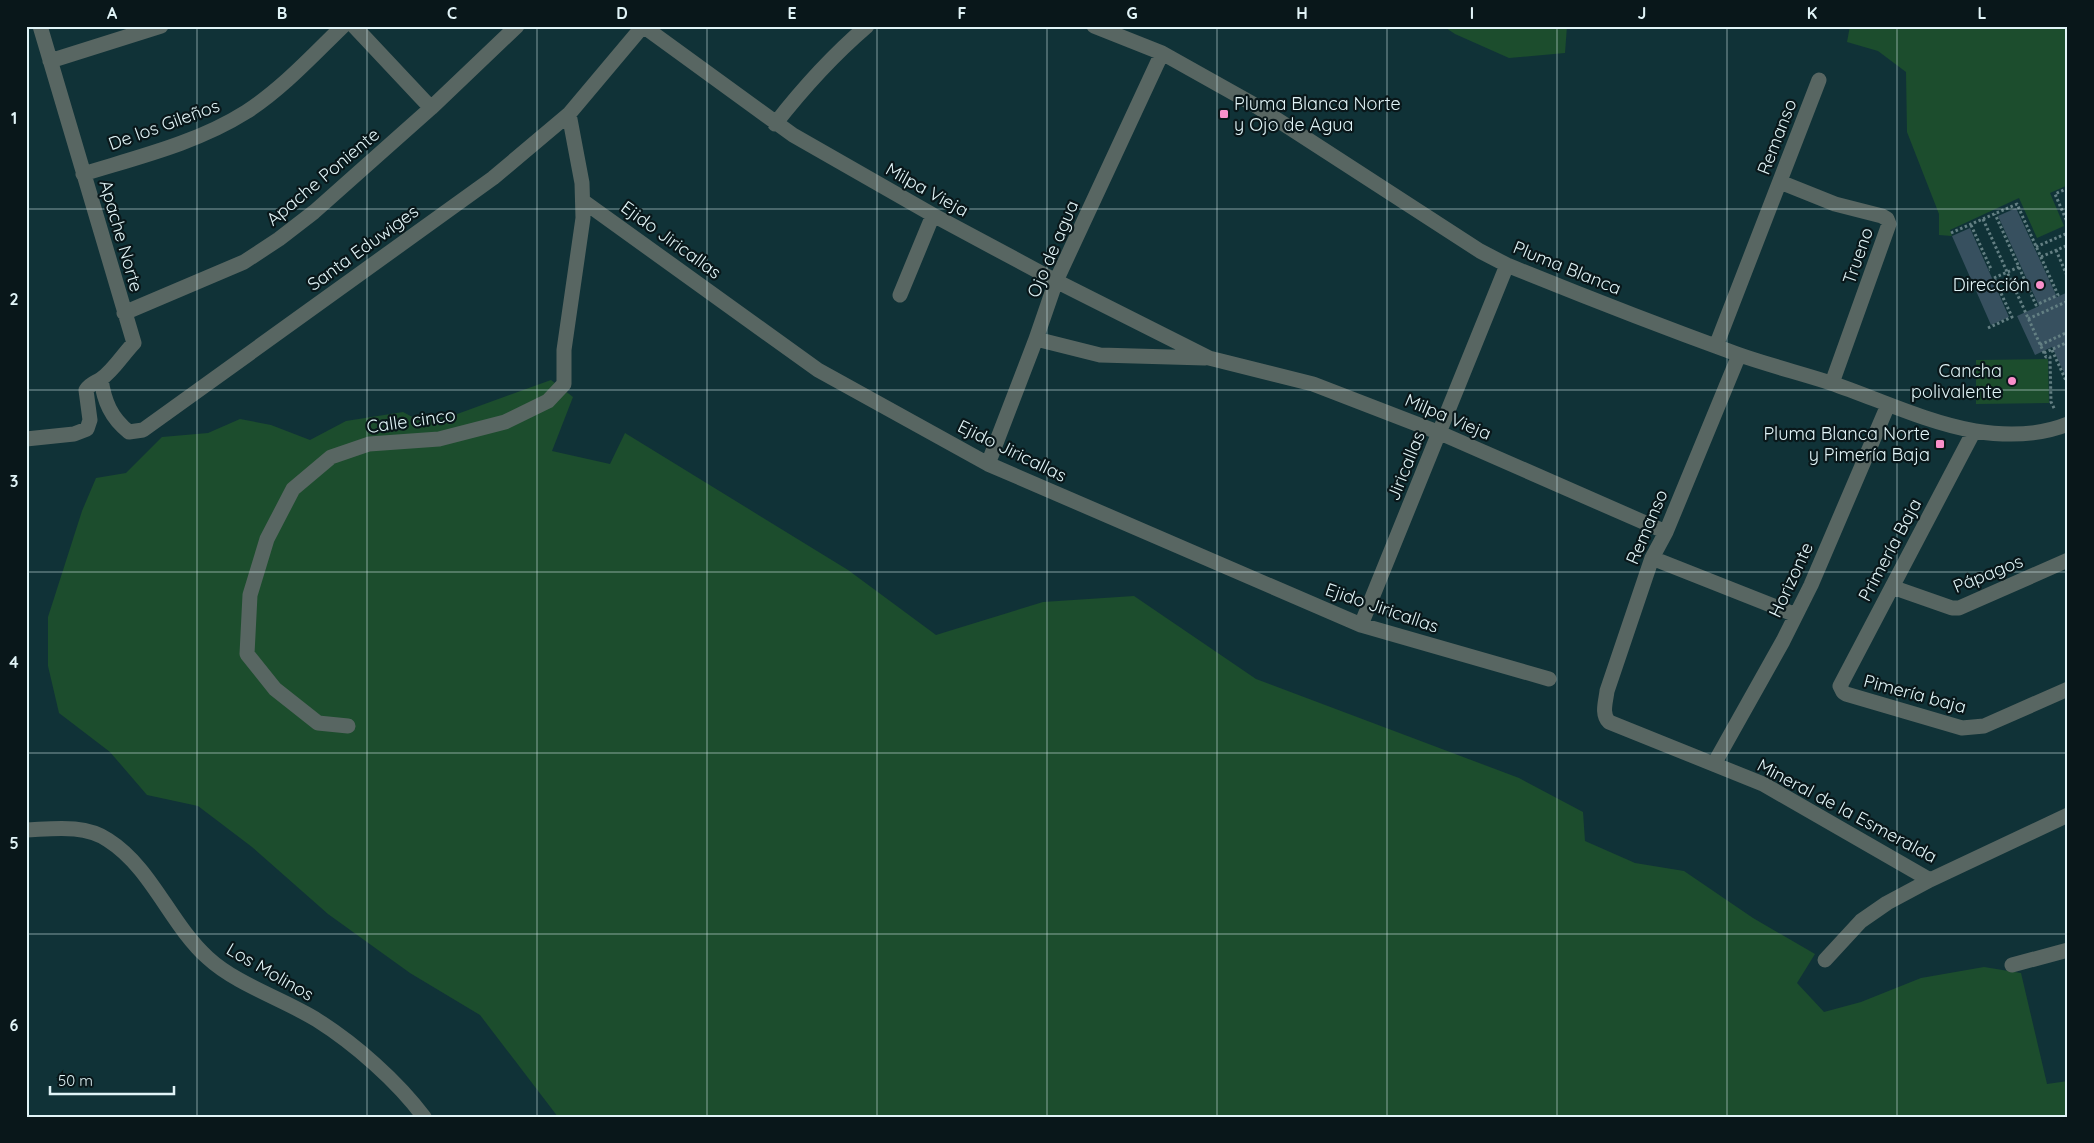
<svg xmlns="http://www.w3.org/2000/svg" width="2094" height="1143" font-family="Quicksand,sans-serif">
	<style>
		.green { fill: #1c4d2d }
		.building { fill: #37505f }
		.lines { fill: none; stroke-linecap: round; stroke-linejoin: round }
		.path { stroke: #637f83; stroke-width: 3; stroke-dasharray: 2.5 2.5; stroke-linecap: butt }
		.minor { stroke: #586662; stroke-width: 15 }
		.grid { fill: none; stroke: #e1f4f7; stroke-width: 1; stroke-opacity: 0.55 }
		.poi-dot { fill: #f98fca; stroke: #09171a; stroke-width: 2 }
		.labels { text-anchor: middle; stroke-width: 4.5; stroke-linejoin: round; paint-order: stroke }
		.poi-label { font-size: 18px; fill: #e1f4f7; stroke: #09171a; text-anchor: end }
		.street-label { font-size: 18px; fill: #e1f4f7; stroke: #09171a }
		.neatline { fill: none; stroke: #e1f4f7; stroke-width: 2 }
		.grid-label { font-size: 16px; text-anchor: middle; font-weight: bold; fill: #e1f4f7 }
	</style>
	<rect width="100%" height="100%" fill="#103237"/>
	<path class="green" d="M1443 26H1567L1565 53 1509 58 1455 34Z
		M1850 26H2068V185L2050 193 2064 226 2037 238 2019 198 1950 230 1952 236 1939 235V214L1907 132 1906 72 1878 51 1847 42Z
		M2048 359 2049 403 1976 404V360Z
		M551 380 573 397 552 451 610 464 625 433 848 570 936 635 1043 602 1134 596 1256 679 1519 778 1583 812 1585 841 1635 863 1684 871 1753 918 1815 954 1797 983 1824 1012 1861 1002 1921 978 1984 967 2021 973 2047 1084 2068 1081V1117H558L480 1015 410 973 328 914 252 847 198 806 147 795 110 752 59 713 48 666V617L82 511 96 478 126 473 162 437 208 433 240 419 271 425 310 440 346 421 403 412 418 420 449 417Z"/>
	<path class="building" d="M2016 208 2057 297 2068 292V381L2052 347 2035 355 2017 316 2039 306 1998 216Z
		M1970 228 2009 317 1991 325 1952 236Z"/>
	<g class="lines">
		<path class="path" d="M2068 188 2055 194 2068 224
			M1983 219 2044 353 2046 357H2050L2051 402 2055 410
			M1971 225 1991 269 1989 270
			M1951 233 2017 204 2058 295 2036 305 1995 214
			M2036 247 2068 233
			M2056 250 2068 278
			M2041 257 2068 245
			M1994 278 2019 267
			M2028 319 2068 301
			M1988 328 2012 317 1994 278
			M2040 345 2068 332
			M2052 350 2068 385
			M2044 353 2068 342"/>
		<path class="minor" d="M354 26 431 108
			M1094 26 1162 53 1253 104 1480 251 1507 265C1583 296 1660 326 1737 354 1768 365 1800 373 1831 383 1878 399 1925 422 1975 431 2006 436 2038 436 2068 424
			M50 61 161 26
			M775 124C803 88 832 56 867 26
			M83 174C138 157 197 143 246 112 282 89 313 55 343 26
			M1780 182 1835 204 1882 216 1887 219 1889 224 1832 383
			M583 201 818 370 988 464 1361 625 1549 679
			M900 295 933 215
			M124 313 244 262 279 239 314 212 431 108 517 26
			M1036 339 1100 355 1205 358
			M1716 346 1819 80
			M1739 355 1666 532 1652 558 1607 691C1606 701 1601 714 1609 722L1763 784 1930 880 2068 815
			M101 379C104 401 111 418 129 432L143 430 493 178 569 114 643 26 793 135 933 215 1056 281 1209 358 1313 384 1440 433 1666 532
			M1974 431 1840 686 1843 692 1846 694 1962 728 1984 726 2068 689
			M26 439 74 434 87 429 90 420 86 390C91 383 95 383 101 379 113 371 124 353 134 343L40 26
			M988 464 1036 339 1056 281 1162 53
			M1652 558 1796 615
			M1892 587 1952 608H1959L2068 560
			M1361 625 1507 265
			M348 726 318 723 275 689 247 654 250 595 267 539 293 489 331 457 369 444 439 439 505 422 548 401 564 384V350L583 218 582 183 569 114
			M1714 764 1783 641 1811 585 1888 405
			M26 830C53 829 84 824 108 840 152 868 170 924 208 958 236 984 285 1000 317 1020 355 1044 397 1081 424 1117
			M1825 960 1861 921 1887 903 1930 880
			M2012 965 2068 950"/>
	</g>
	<path class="grid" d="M197 26V1117M367 26V1117M537 26V1117M707 26V1117M877 26V1117M1047 26V1117M1217 26V1117M1387 26V1117M1557 26V1117M1727 26V1117M1897 26V1117M26 209H2068M26 390H2068M26 572H2068M26 753H2068M26 934H2068"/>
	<g class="poi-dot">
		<rect x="1219" y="109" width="10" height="10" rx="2.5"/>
		<circle cx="2040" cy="285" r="5"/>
		<circle cx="2012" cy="381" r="5"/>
		<rect x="1935" y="439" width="10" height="10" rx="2.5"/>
	</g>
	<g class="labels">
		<g class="poi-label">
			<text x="1234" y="110" text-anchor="start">Pluma Blanca Norte<tspan x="1234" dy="21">y Ojo de Agua</tspan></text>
			<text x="2030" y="291">Dirección</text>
			<text x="2002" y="377">Cancha<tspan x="2002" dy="21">polivalente</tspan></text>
			<text x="1930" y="440">Pluma Blanca Norte<tspan x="1930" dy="21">y Pimería Baja</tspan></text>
		</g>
		<g class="street-label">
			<text transform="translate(164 125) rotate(-20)" y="6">De los Gileños</text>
			<text transform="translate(1777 137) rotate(-69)" y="6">Remanso</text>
			<text transform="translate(323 177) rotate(-40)" y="6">Apache Poniente</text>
			<text transform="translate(927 190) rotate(29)" y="6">Milpa Vieja</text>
			<text transform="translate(121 236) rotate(74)" y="6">Apache Norte</text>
			<text transform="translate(671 240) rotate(36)" y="6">Ejido Jiricallas</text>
			<text transform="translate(363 248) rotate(-36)" y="6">Santa Eduwiges</text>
			<text transform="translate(1053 249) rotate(-67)" y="6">Ojo de agua</text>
			<text transform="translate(1858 256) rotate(-71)" y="6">Trueno</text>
			<text transform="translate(1567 268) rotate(22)" y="6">Pluma Blanca</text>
			<text transform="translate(1448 417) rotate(23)" y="6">Milpa Vieja</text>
			<text transform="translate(411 421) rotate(-8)" y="6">Calle cinco</text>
			<text transform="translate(1012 451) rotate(26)" y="6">Ejido Jiricallas</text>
			<text transform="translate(1406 466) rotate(-68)" y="6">Jiricallas</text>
			<text transform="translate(1647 527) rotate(-67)" y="6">Remanso</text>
			<text transform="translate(1890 550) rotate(-62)" y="6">Primería Baja</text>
			<text transform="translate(1988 574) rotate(-22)" y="6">Pápagos</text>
			<text transform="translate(1791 580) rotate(-65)" y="6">Horizonte</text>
			<text transform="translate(1382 608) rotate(19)" y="6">Ejido Jiricallas</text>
			<text transform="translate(1915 694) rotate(15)" y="6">Pimería baja</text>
			<text transform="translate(1847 811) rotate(28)" y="6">Mineral de la Esmeralda</text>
			<text transform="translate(270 972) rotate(30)" y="6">Los Molinos</text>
		</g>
	</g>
	<rect width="2094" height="1143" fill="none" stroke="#09171a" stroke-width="55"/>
	<path d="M50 1086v8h124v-8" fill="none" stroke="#e1f4f7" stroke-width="2.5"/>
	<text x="58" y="1086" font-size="15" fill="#e1f4f7" stroke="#09171a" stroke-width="4" paint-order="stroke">50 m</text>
	<rect x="28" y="28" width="2038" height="1088" class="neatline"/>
	<g class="grid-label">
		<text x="112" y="19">A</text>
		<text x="282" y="19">B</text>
		<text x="452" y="19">C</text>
		<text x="622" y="19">D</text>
		<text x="792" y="19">E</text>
		<text x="962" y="19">F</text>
		<text x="1132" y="19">G</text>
		<text x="1302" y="19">H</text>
		<text x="1472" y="19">I</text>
		<text x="1642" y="19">J</text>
		<text x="1812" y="19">K</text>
		<text x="1982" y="19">L</text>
		<text x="14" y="124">1</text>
		<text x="14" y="305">2</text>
		<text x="14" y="487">3</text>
		<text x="14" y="668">4</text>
		<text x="14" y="849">5</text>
		<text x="14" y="1031">6</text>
	</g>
</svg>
